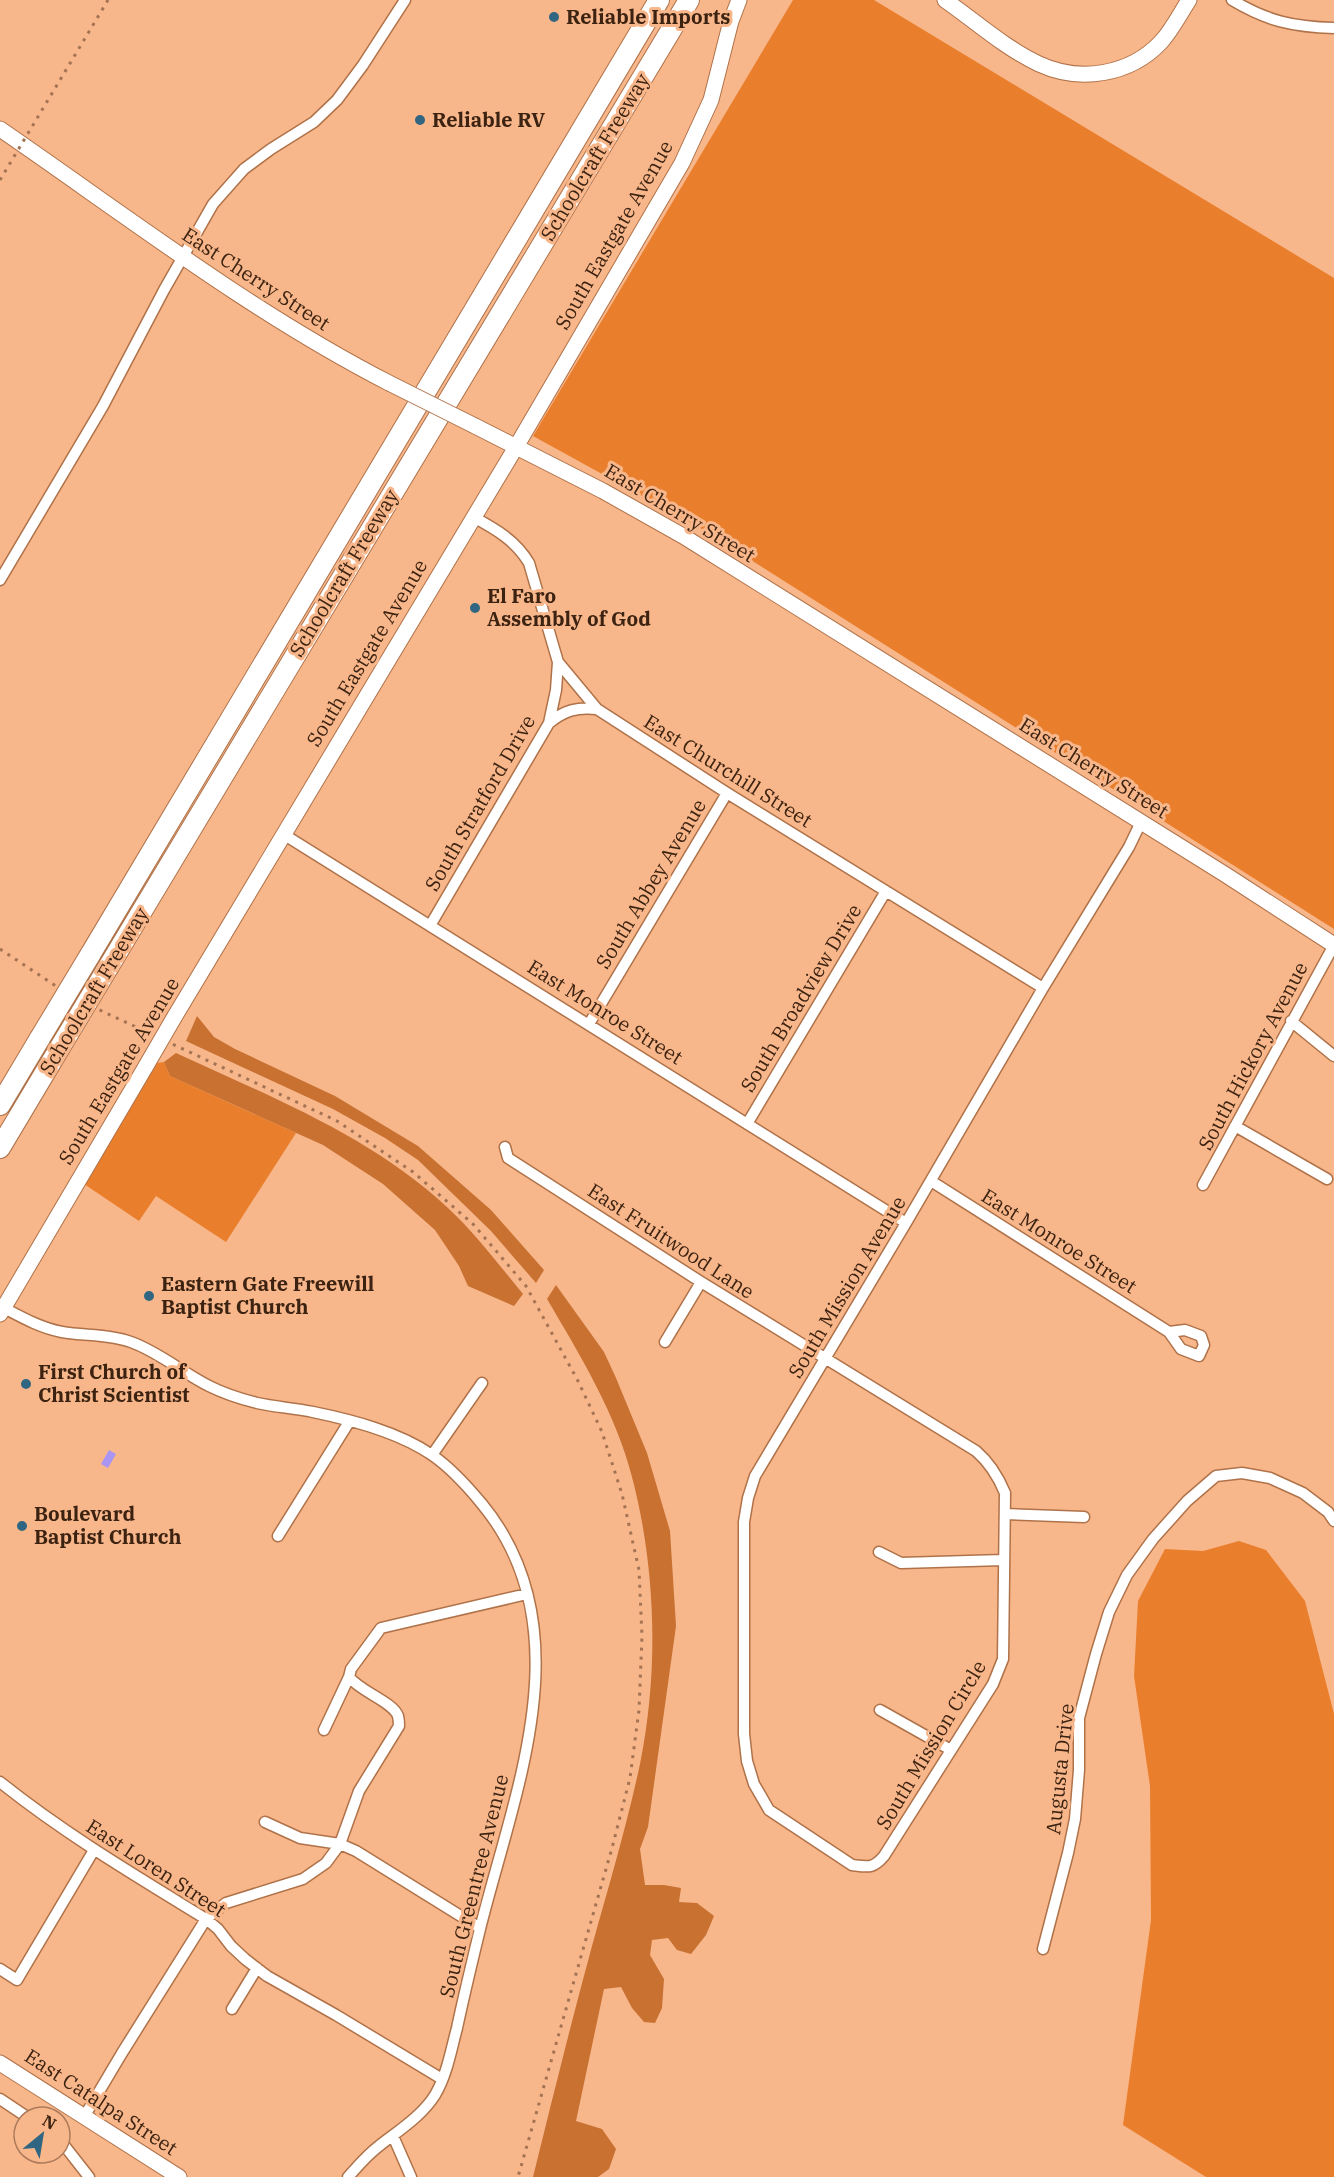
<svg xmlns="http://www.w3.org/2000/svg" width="1334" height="2177" font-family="'IBM Plex Serif',serif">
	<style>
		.green { fill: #e97f2c }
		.forest { fill: #c87131 }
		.water { fill: #ab95f2 }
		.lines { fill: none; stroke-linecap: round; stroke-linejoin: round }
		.street-casing { stroke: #af7249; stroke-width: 13 }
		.secondary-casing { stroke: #af7249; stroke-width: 17 }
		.highway-casing { stroke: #af7249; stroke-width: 22 }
		.street { stroke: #fff; stroke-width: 10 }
		.secondary { stroke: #fff; stroke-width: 15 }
		.highway { stroke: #fff; stroke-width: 20 }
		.rail { stroke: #a37454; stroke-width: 3; stroke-dasharray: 3 6; stroke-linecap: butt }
		.secondary-bridge-casing { stroke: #af7249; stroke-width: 17; stroke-linecap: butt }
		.highway-bridge-casing { stroke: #af7249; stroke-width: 22; stroke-linecap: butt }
		.secondary-bridge { stroke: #fff; stroke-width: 15 }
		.highway-bridge { stroke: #fff; stroke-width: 20 }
		.poi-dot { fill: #306681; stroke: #f8b68b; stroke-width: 2 }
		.labels { text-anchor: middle; stroke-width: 6; stroke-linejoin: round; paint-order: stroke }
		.poi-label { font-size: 20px; font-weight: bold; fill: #3c2311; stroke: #f8b68b; text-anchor: start }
		.street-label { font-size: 20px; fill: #3c2311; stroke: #f8b68b }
	</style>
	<rect width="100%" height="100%" fill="#f8b68b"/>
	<path class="green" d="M793 0H874L1334 278V929L702 529 533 436Z
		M164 1062 170 1076 296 1133 226 1242 156 1196 139 1221 84 1184 157 1063Z
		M1239 1541 1266 1550 1305 1601 1334 1714V2177H1206L1123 2125 1151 1920 1150 1786 1134 1676 1138 1601 1165 1549 1203 1551Z"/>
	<path class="forest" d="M197 1016 214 1037 235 1049 335 1096 418 1146 491 1210 544 1270 536 1283 491 1231 418 1160 385 1138 333 1109 186 1041Z
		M176 1053C271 1097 371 1136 448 1208 476 1234 499 1265 523 1294L514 1306 468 1286 459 1266 435 1230 383 1184 323 1145 170 1076 164 1062Z
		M556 1285 604 1352 616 1378 647 1453 670 1531 676 1626 648 1827 640 1849 645 1885H664L681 1888 679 1902 697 1903 714 1916 706 1935 691 1954 677 1950 668 1938 652 1940 650 1955 664 1979 662 2008 655 2023 644 2022 632 2008 621 1987 604 1989 576 2121 602 2129 616 2149 609 2169 598 2177H533C552 2100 571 2023 592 1946 609 1885 627 1825 640 1764 659 1670 656 1569 632 1477 616 1414 580 1355 547 1299Z"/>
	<path class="water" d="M109 1450 116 1454 108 1468 101 1464Z"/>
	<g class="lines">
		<defs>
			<path id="street" d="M1232 0C1267 21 1293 27 1334 28
				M473 517C496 529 516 541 529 563L558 662 597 709 727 793 1043 988
				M0 580 103 406 164 290 213 204 244 169 271 149 314 122 337 100 363 65 405 0
				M549 723C565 710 577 707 597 709
				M283 834 906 1223
				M431 924 549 723 556 690 558 662
				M1291 1021 1334 1056
				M589 1024 727 793
				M747 1124 886 891
				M1235 1126 1327 1179
				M505 1147 508 1158 701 1282 976 1451C990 1463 998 1476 1005 1493L1003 1659 993 1684 884 1856C873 1869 868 1867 852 1865L769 1810 754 1784 747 1761 744 1734V1522L748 1498 755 1476 906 1223 1043 988 1129 847 1141 822
				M931 1181 1169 1332 1185 1330 1201 1336 1204 1345 1199 1356 1181 1349 1169 1332
				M1203 1185 1334 945
				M4 1308C23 1318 41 1328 62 1332 85 1336 109 1334 131 1342 159 1352 183 1373 209 1386 223 1393 241 1399 257 1403 275 1407 294 1408 313 1412 352 1420 399 1432 432 1455 451 1468 468 1487 482 1504 585 1629 514 1792 480 1929 472 1962 464 1995 457 2028 451 2050 447 2075 435 2095 422 2116 398 2131 379 2146 367 2155 358 2166 348 2177
				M665 1342 701 1282
				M432 1455 482 1383
				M1005 1514 1084 1517
				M278 1536 349 1422
				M879 1552 901 1563 1003 1560
				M880 1710 951 1750
				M324 1730 349 1677 351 1669 381 1628 527 1594
				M0 1782C65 1834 136 1876 206 1919L218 1929 231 1946 245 1959 267 1976 336 2015 442 2079
				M265 1822 300 1838 340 1844 356 1851 480 1928
				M1043 1949 1068 1853 1075 1819 1079 1770V1718L1096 1654 1109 1612 1127 1575 1153 1539 1187 1501 1216 1476 1242 1473 1270 1478 1303 1493 1328 1512 1334 1521
				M0 1969 17 1980 94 1850
				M232 2009 257 1968
				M0 2099 27 2117
				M84 2117 122 2053 206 1919 226 1903 303 1879 326 1863 340 1844 359 1791 399 1726C399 1723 399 1720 398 1716 393 1702 361 1692 349 1677
				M393 2136 411 2177
				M60 2140 89 2177"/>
			<path id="secondary" d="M945 0C975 21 1005 48 1039 64 1080 83 1130 75 1161 42 1172 30 1180 14 1189 0
				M0 129C128 217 251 312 389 383
				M475 426 603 491 683 536 1226 875 1334 945
				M175 1016 516 447 682 163 711 100 731 21 739 0
				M0 1314 146 1066
				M0 2063 179 2177"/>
			<path id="highway" d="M90 955 659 0
				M109 966 689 0
				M0 1105 40 1038
				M0 1148 59 1049"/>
		</defs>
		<use href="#street" class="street-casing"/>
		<use href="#secondary" class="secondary-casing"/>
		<use href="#highway" class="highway-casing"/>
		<use href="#street" class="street"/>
		<use href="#secondary" class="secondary"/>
		<use href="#highway" class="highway"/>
		<path class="rail" d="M0 180 108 0
			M0 949 74 998 337 1121 413 1172 473 1224 526 1286 578 1381 602 1432 622 1494 639 1570 642 1636 639 1710 630 1778 612 1848 518 2177"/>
		<defs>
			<path id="secondary-bridge" d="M389 383 475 426
				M146 1066 175 1016"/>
			<path id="highway-bridge" d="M40 1038 90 955
				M59 1049 109 966"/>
		</defs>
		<use href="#secondary-bridge" class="secondary-bridge-casing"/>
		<use href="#highway-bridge" class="highway-bridge-casing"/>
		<use href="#secondary-bridge" class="secondary-bridge"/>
		<use href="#highway-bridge" class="highway-bridge"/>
	</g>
	<g class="poi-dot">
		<circle cx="554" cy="17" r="6"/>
		<circle cx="420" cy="120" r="6"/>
		<circle cx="475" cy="608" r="6"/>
		<circle cx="149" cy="1296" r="6"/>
		<circle cx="26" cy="1384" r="6"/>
		<circle cx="22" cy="1526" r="6"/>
	</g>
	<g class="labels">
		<g class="poi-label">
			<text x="566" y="24">Reliable Imports</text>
			<text x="432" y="127">Reliable RV</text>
			<text x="487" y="603">El Faro<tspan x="487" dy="23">Assembly of God</tspan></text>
			<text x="161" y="1291">Eastern Gate Freewill<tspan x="161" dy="23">Baptist Church</tspan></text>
			<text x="38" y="1379">First Church of<tspan x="38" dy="23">Christ Scientist</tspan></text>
			<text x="34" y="1521">Boulevard<tspan x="34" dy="23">Baptist Church</tspan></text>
		</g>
		<g class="street-label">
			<text transform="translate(595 157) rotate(-59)" y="7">Schoolcraft Freeway</text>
			<text transform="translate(614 235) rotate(-60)" y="7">South Eastgate Avenue</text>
			<text transform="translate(256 279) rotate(33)" y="7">East Cherry Street</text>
			<text transform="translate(680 513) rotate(31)" y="7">East Cherry Street</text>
			<text transform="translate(344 573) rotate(-59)" y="7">Schoolcraft Freeway</text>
			<text transform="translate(367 653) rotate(-59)" y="7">South Eastgate Avenue</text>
			<text transform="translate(1094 768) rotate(32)" y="7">East Cherry Street</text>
			<text transform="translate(728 771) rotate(32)" y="7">East Churchill Street</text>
			<text transform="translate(480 803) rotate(-60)" y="7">South Stratford Drive</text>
			<text transform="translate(651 884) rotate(-59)" y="7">South Abbey Avenue</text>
			<text transform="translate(94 991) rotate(-59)" y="7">Schoolcraft Freeway</text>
			<text transform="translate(801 998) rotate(-59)" y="7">South Broadview Drive</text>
			<text transform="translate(605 1012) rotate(32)" y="7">East Monroe Street</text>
			<text transform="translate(1253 1056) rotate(-62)" y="7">South Hickory Avenue</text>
			<text transform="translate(119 1071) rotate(-59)" y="7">South Eastgate Avenue</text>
			<text transform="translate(671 1241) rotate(33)" y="7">East Fruitwood Lane</text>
			<text transform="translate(1059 1241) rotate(32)" y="7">East Monroe Street</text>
			<text transform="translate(847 1287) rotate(-59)" y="7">South Mission Avenue</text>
			<text transform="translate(931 1745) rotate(-59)" y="7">South Mission Circle</text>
			<text transform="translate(1060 1769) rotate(-84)" y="7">Augusta Drive</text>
			<text transform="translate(156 1868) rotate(33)" y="7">East Loren Street</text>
			<text transform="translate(474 1886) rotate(-76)" y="7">South Greentree Avenue</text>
			<text transform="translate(101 2102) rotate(33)" y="7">East Catalpa Street</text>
		</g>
	</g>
	<g transform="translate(42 2135) rotate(30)"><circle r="28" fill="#f8b68b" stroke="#ad7b5a" stroke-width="1.5"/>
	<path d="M0-4.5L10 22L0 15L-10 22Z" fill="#306681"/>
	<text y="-9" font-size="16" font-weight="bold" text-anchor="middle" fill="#3c2311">N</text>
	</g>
</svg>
